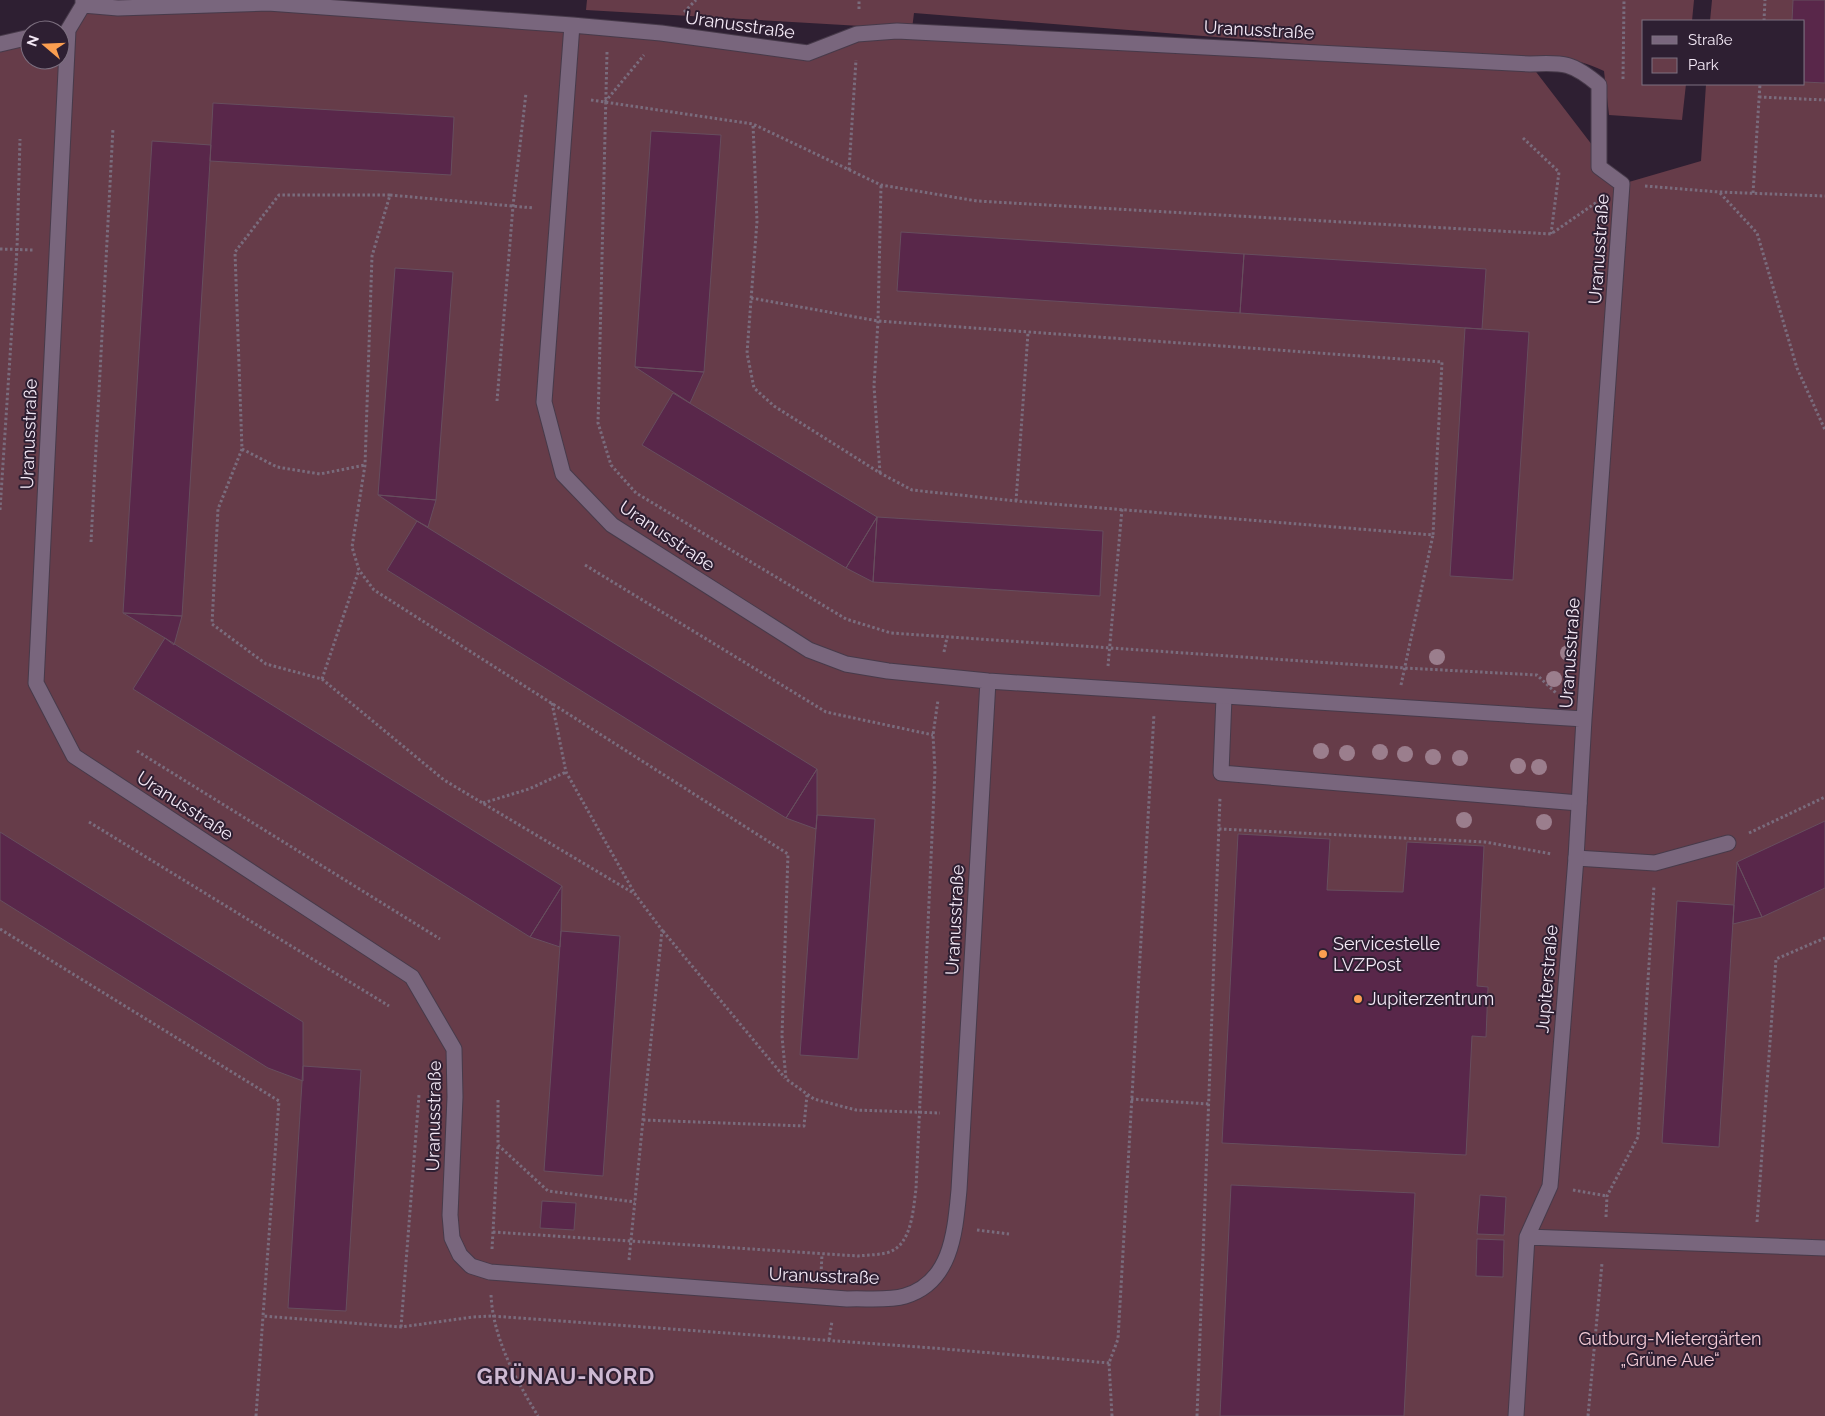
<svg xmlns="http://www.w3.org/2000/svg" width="1825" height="1416" font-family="Raleway,sans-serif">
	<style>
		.green { fill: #663c49 }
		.building { fill: #59274a; stroke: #674e5e }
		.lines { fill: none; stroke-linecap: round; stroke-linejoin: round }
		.lane-casing { stroke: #473a4a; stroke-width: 17 }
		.street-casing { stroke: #473a4a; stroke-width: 17 }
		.path { stroke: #7a6c7d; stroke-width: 3; stroke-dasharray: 2.5 2.5; stroke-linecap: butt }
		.lane { stroke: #79667d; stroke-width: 15 }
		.street { stroke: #79667d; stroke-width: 15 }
		.tree { fill: #9b7e8d }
		.poi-dot { fill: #fb9e50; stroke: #2e1f32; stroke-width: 2 }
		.labels { text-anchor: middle; stroke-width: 4; stroke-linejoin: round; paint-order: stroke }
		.street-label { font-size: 18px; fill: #f4e9f6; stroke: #2e1f32 }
		.poi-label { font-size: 18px; fill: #f4e9f6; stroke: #2e1f32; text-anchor: start }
		.park-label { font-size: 18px; fill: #f4ccd7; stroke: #2e1f32 }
		.district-label { font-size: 22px; font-weight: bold; letter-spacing: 1px; fill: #ceb9d3; stroke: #2e1f32 }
	</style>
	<rect width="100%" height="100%" fill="#2e1f32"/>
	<path class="green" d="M587 0H1694L1692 21H1644V84H1686L1682 120 1609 115 1604 71C1575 58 1562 56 1531 62L914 13 912 29 586 10Z
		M1712 0H1825V1416H0V44L30 37V60H60V31L68 29 83 5 268 3 808 53 857 34 1530 64 1622 184 1701 161 1706 84H1804V21H1710Z"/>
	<path class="building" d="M1793 0H1825V83L1804 82V21H1792Z
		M213 103 454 117 451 175 210 161Z
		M651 131 721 135 704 372 635 367Z
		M152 141 211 145 182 616 123 613Z
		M901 232 1244 254 1240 313 897 291Z
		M1244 254 1486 269 1482 329 1240 313Z
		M395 268 453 272 436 500 378 495Z
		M1465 328 1529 332 1513 580 1450 576Z
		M635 367 704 372 690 403Z
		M673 393 877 517 846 568 642 445Z
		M378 495 436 500 428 527 417 521Z
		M877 517 873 582 846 568Z
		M877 517 1103 531 1100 596 873 582Z
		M417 521 817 769 786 818 387 570Z
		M123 613 182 616 174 645 165 638Z
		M165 638 562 886 530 937 133 689Z
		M817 769V815L816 829 786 818Z
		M817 815 875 819 858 1059 800 1055Z
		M1825 821V888L1762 917 1737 862Z
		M0 832 303 1022V1081L268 1068 0 900Z
		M1238 834 1330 839 1327 890 1403 892 1407 842 1484 846 1477 986 1488 987 1486 1037 1472 1036 1466 1155 1222 1143Z
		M1737 862 1762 917 1733 924 1734 905Z
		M562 886 561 931 560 947 530 937Z
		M1677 901 1734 905 1719 1147 1662 1143Z
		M561 931 620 936 603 1176 544 1171Z
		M303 1066 361 1070 346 1311 288 1308Z
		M1231 1185 1415 1193 1404 1416H1220Z
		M1480 1195 1506 1197 1504 1235 1477 1234Z
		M542 1201 576 1203 574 1230 540 1228Z
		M1477 1239 1504 1240 1503 1277 1476 1276Z"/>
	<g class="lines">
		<defs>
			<path id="lane" d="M1224 697 1221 773 1579 803
				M1576 858 1655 863 1728 843"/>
			<path id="street" d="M83 0V5L68 30 36 683 74 756 412 977 454 1049 455 1097 450 1215 452 1238 460 1255 471 1266 490 1272 847 1299C865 1298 888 1301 905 1296 952 1282 955 1231 959 1190L988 681
				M83 5 118 8 268 3 572 25 544 402 563 474 612 525 809 650 846 664 888 671 988 681 1584 719
				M572 25 661 33 808 53 857 34 897 31 1530 64C1564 62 1573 63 1599 85V167L1622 184 1584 719 1576 858 1551 1175 1550 1186 1527 1237 1516 1416
				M0 44 30 37
				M1527 1237 1825 1248"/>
		</defs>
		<use href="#lane" class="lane-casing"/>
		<use href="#street" class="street-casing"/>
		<path class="path" d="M859 9V0
			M684 12 696 0
			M1764 21 1765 0
			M607 52 598 423 611 465 636 493 846 619 891 633 1405 668 1537 675 1556 693
			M1623 79 1624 0
			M1759 97 1825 100
			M591 100 753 124 881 185 977 201 1551 234 1597 202
			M605 102 644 55
			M1523 138 1559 172 1551 234
			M849 170 856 60
			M1645 186 1719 192 1825 196
			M1720 193 1757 233 1797 368 1825 430
			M1753 193 1760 84
			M390 195 534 208
			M0 249 34 250
			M751 298 878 321 1442 362 1433 535 1016 501 912 490 880 473 774 406 754 388 747 353 757 221 753 124
			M497 401 513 206 526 93
			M242 449 277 467 320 474 365 465
			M880 473 874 386 878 321 881 185
			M1016 501 1028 333
			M0 510 17 249 20 139
			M91 542 113 128
			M585 565 826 712 933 735
			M944 652 947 637
			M1108 666 1122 509
			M322 679 359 570
			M1401 685 1433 535
			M552 703 566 772 635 894
			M137 751 440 939
			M483 803 529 789 566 772
			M89 822 389 1006
			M1219 829 1485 842 1552 854
			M1749 833 1825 797
			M0 929 279 1101 263 1316 401 1327 473 1317 492 1316 933 1348 1109 1363
			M663 931 785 1078
			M1131 1099 1209 1104
			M498 1100V1145L548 1191 635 1202
			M643 1120 804 1126 807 1095
			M1573 1190 1607 1196
			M1606 1217 1607 1196 1638 1137 1654 886
			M1757 1222 1776 959 1825 938
			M977 1230 1009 1234
			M493 1232 858 1256C867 1255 877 1255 886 1253 912 1247 913 1210 916 1189L935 770 933 735 938 700
			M492 1249 498 1145
			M629 1260 662 930 635 894 444 780 322 679 266 664 212 624 218 509 242 449 235 252 279 195H390L372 256 365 465 352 547 359 570 374 590 788 854 782 1036 786 1079 814 1099 856 1110 940 1113
			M821 1274 822 1254
			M491 1295C493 1338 516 1380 538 1416
			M401 1327 419 1095
			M829 1340 832 1321
			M256 1416 263 1316
			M1112 1416 1109 1363 1118 1339 1154 714
			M1197 1416 1220 797
			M1588 1416 1602 1263"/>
		<use href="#lane" class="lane"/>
		<use href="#street" class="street"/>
	</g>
	<g class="tree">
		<circle cx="1568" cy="653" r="8"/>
		<circle cx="1437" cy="657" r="8"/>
		<circle cx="1554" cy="679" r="8"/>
		<circle cx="1321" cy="751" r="8"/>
		<circle cx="1380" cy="752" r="8"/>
		<circle cx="1347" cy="753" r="8"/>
		<circle cx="1405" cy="754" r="8"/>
		<circle cx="1433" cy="757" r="8"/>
		<circle cx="1460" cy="758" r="8"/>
		<circle cx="1518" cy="766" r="8"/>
		<circle cx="1539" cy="767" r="8"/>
		<circle cx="1464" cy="820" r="8"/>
		<circle cx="1544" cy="822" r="8"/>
	</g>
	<g class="poi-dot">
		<circle cx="1323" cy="954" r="5"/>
		<circle cx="1358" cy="999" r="5"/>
	</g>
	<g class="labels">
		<g class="street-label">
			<text transform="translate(740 25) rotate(8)" y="6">Uranusstraße</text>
			<text transform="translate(1259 30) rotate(3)" y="6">Uranusstraße</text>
			<text transform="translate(1599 249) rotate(-86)" y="6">Uranusstraße</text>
			<text transform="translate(29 434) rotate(-88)" y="6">Uranusstraße</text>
			<text transform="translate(667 536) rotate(34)" y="6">Uranusstraße</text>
			<text transform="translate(1570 653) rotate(-86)" y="6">Uranusstraße</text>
			<text transform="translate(185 806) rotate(33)" y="6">Uranusstraße</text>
			<text transform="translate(955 920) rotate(-87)" y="6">Uranusstraße</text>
			<text transform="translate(1547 979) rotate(-85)" y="6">Jupiterstraße</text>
			<text transform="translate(434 1116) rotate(-89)" y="6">Uranusstraße</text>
			<text transform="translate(824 1276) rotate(2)" y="6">Uranusstraße</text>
		</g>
		<g class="poi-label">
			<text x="1333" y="950">Servicestelle<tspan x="1333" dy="21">LVZPost</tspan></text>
			<text x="1368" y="1005">Jupiterzentrum</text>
		</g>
		<g class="park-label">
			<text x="1670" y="1345">Gutburg-Mietergärten<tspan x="1670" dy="21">„Grüne Aue“</tspan></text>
		</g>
		<g class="district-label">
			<text x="566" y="1384">GRÜNAU-NORD</text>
		</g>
	</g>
	<rect x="1642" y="20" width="162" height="65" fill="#2e1f32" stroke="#7d7080"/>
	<rect x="1652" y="36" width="25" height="8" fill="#79667d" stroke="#7d7080"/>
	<text x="1688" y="45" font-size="15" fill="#f4e9f6">Straße</text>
	<rect x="1652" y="58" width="25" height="15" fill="#663c49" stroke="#7d7080"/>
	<text x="1688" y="70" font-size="15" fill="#f4e9f6">Park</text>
	<g transform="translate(45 45) rotate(289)"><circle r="24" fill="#2e1f32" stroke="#7d7080"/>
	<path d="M0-4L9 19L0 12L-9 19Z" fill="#fb9e50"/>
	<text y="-8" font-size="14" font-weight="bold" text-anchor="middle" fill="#f4e9f6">N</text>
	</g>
</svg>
